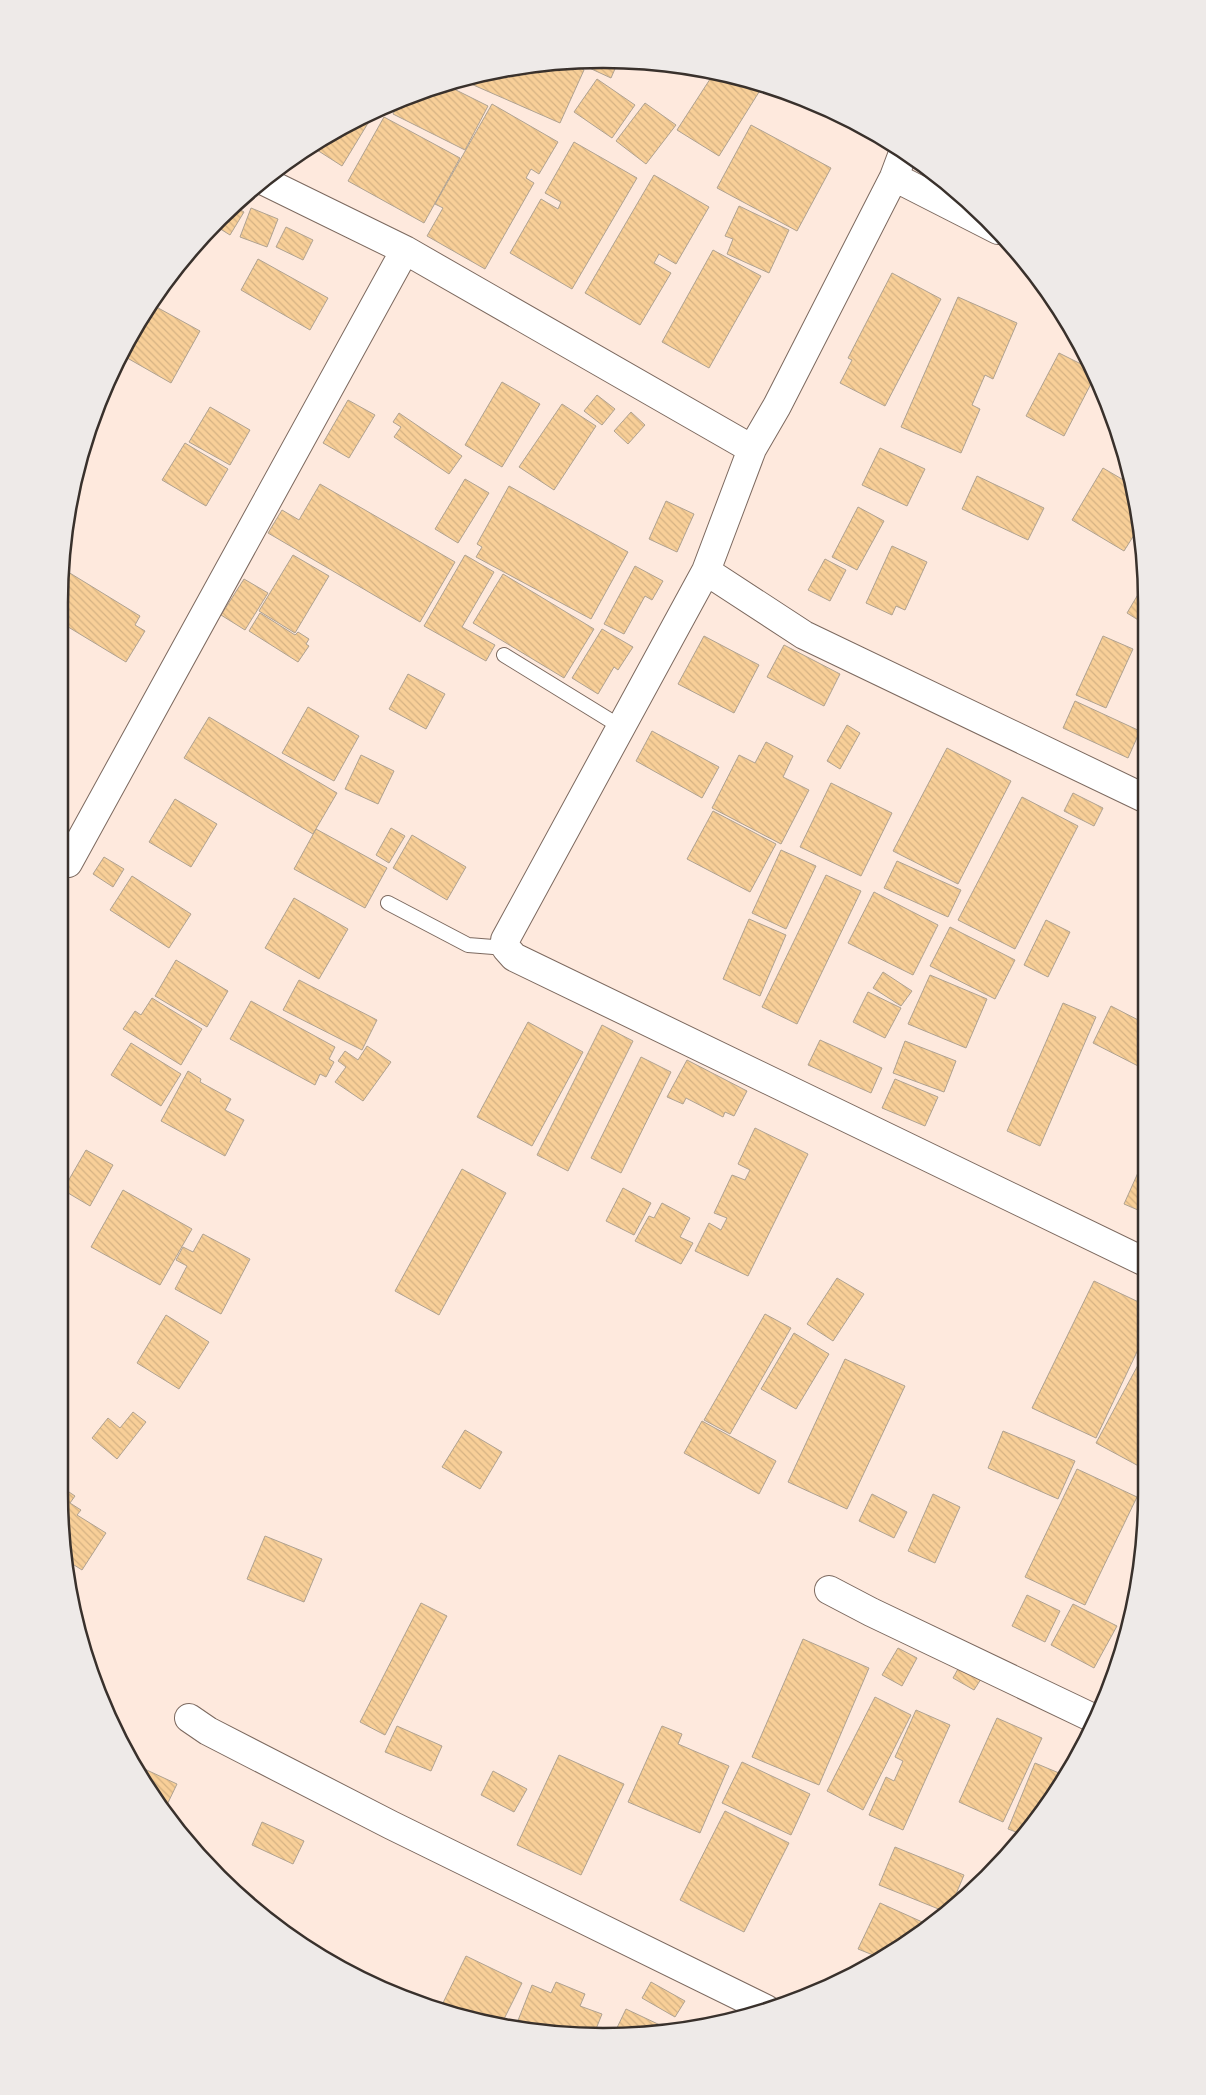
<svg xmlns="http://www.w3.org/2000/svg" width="1206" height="2095" font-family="'Varela Round',sans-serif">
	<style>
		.building { fill: url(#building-back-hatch); stroke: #afa291 }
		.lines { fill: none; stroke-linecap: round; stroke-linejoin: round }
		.lane-casing { stroke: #7c695f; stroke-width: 16 }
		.street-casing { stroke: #7c695f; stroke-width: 30 }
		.lane { stroke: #fff; stroke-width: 14 }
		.street { stroke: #fff; stroke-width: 28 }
		.rim { fill: none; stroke: #39312c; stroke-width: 2.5 }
	</style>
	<defs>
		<pattern id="building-back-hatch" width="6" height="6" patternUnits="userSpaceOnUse" patternTransform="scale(1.25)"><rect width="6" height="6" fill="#f8cf98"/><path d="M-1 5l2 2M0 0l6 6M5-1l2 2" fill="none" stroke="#d5b283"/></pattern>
	</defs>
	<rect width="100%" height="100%" fill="#fee9dd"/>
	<path class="building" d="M566 60 584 70 560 123 471 84 475 75Z
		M572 60 618 62 611 78Z
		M714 73 764 84 719 156 677 130Z
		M597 79 635 105 612 138 574 112Z
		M444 84 488 106 465 150 393 114 400 101Z
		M645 103 676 125 646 164 616 141Z
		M492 104 558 142 539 174 531 169 526 178 534 183 485 269 427 236 443 208 435 204Z
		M376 110 342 166 317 150 324 139 363 115Z
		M384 117 460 158 424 223 348 181Z
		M751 125 831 168 797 231 717 188Z
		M574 142 637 178 572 289 510 253 541 199 558 209 561 202 545 193Z
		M654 175 709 207 676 264 659 254 654 263 671 273 640 325 585 293Z
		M234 206 244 212 230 235 214 225Z
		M739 206 789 230 769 273 727 254 733 239 725 236Z
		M251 208 278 219 267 247 240 237Z
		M286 227 313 240 303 260 276 247Z
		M713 250 761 276 709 368 662 342Z
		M258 259 328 298 310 330 241 290Z
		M892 273 941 299 885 406 840 383 852 360 848 358Z
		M958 297 1017 323 993 379 985 375 972 405 980 409 961 453 901 427Z
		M151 304 200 331 171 383 122 355 132 331Z
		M1059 353 1089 368 1094 378 1064 436 1026 416Z
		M502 382 540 404 502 467 465 445Z
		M597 395 615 409 602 425 584 411Z
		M348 400 375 415 349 458 323 443Z
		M562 404 596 426 554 490 519 467Z
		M210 407 250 430 230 465 189 442Z
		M631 412 645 425 628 444 614 431Z
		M399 413 462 456 449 474 394 437 401 427 393 422Z
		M185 443 228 469 206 506 162 480Z
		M880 448 925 469 907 506 862 485Z
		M1103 468 1132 485 1141 524 1124 551 1072 520Z
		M977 476 1044 508 1028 540 962 509Z
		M465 479 489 493 458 543 435 529Z
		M320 484 455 562 420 622 268 533 282 510 299 520Z
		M509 486 628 552 591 619 476 557 482 547 477 544Z
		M666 501 694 514 677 552 649 539Z
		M858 507 884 521 857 570 832 557Z
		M892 546 927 562 905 610 896 606 892 615 866 603Z
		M293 555 329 576 295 633 259 611Z
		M465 555 494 572 462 627 495 645 486 661 424 626Z
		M825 559 846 570 830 601 808 590Z
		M635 566 663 581 652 600 645 596 624 634 604 624Z
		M60 567 140 616 135 625 145 631 126 662 60 622Z
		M503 574 594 629 564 678 473 623Z
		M244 579 268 593 245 630 221 615Z
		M1143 586V623L1127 613Z
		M260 613 295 635 298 632 309 639 306 644 309 646 298 662 249 631Z
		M602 629 633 647 618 670 614 667 598 694 572 678Z
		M704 636 759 665 734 713 678 684Z
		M1103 636 1133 649 1106 708 1076 695Z
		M784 645 840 674 824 706 767 677Z
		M408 674 445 694 426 729 389 709Z
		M1075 701 1140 731 1128 758 1063 728Z
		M308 707 359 736 334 781 282 753Z
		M209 717 337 793 313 834 184 758Z
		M847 725 860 733 840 769 827 761Z
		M652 731 719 767 702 798 636 761Z
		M766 742 793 756 783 777 809 790 781 844 712 808 739 755 755 763Z
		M61 744 65 747 61 755Z
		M947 748 1011 781 958 884 893 851Z
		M361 755 394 771 378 804 345 789Z
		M831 783 892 813 861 876 800 847Z
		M1073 793 1103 808 1094 826 1064 811Z
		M1022 797 1078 826 1015 949 958 920Z
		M175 799 217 824 191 867 149 842Z
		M713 811 776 844 750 892 687 859Z
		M391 828 405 836 389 863 376 855Z
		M316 829 387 868 365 908 294 869Z
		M412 835 466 867 447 900 393 868Z
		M781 850 816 866 786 929 752 913Z
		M104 857 124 869 113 887 93 874Z
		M897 861 961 890 948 917 884 888Z
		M826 875 861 891 797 1024 762 1007Z
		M132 876 191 914 169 948 110 910Z
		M874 892 938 925 913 975 848 943Z
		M294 898 348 929 319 979 265 948Z
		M749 919 786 935 760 996 723 979Z
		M1046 920 1070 932 1048 977 1024 965Z
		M950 927 1015 960 995 999 930 966Z
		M176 960 228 991 207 1027 155 996Z
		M883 972 912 991 901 1006 873 988Z
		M930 975 987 999 966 1048 908 1024Z
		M299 980 377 1020 362 1050 283 1010Z
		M868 992 901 1008 885 1038 853 1022Z
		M152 998 202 1029 181 1065 123 1029 135 1011 141 1015Z
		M251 1001 335 1047 329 1059 334 1062 326 1077 320 1074 315 1085 230 1039Z
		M1063 1003 1096 1017 1040 1146 1007 1131Z
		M1111 1006 1144 1023V1069L1093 1043Z
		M528 1022 583 1052 532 1146 477 1117Z
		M602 1025 633 1041 568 1171 537 1155Z
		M820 1040 882 1068 871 1093 808 1065Z
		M905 1041 956 1061 944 1092 893 1073Z
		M131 1043 181 1074 161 1106 111 1075Z
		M367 1046 391 1062 363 1101 335 1082 346 1067 338 1061 345 1051 358 1060Z
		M641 1057 671 1072 621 1173 591 1158Z
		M687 1060 747 1091 734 1116 725 1112 723 1117 686 1098 683 1104 667 1097Z
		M188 1071 201 1079 200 1082 231 1099 225 1110 244 1120 225 1156 161 1121Z
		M895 1079 938 1097 925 1126 882 1108Z
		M755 1128 808 1154 748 1276 695 1251 709 1223 721 1230 727 1218 714 1213 732 1175 745 1180 750 1170 738 1164Z
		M86 1150 113 1165 90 1206 63 1190Z
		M1145 1157V1213L1124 1204Z
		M462 1169 506 1193 439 1315 395 1291Z
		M623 1188 651 1203 634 1235 606 1221Z
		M123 1190 192 1229 160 1285 91 1247Z
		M662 1203 690 1218 680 1237 693 1243 681 1264 635 1241 649 1216 654 1218Z
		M203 1234 250 1259 221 1314 175 1289 187 1266 176 1260 183 1247 193 1252Z
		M837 1278 864 1294 833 1341 807 1324Z
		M1094 1281 1145 1305V1335L1096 1438 1032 1408Z
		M765 1314 791 1328 730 1434 704 1420Z
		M166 1315 209 1342 179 1389 137 1363Z
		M794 1333 829 1354 796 1409 761 1389Z
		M1145 1352 1146 1470 1096 1443Z
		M845 1359 905 1386 847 1509 788 1482Z
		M133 1412 146 1422 117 1459 92 1438 108 1418 120 1428Z
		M702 1421 776 1461 759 1494 684 1453Z
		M465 1430 502 1452 480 1489 442 1467Z
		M1003 1431 1075 1461 1058 1499 988 1468Z
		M1077 1469 1137 1497 1085 1605 1025 1577Z
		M63 1488 75 1496 70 1503 81 1510 77 1515 106 1533 82 1570 63 1558Z
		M872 1494 907 1512 894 1538 859 1521Z
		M933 1494 960 1507 935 1563 908 1551Z
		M265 1536 322 1559 304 1602 247 1579Z
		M1027 1595 1060 1611 1045 1642 1012 1626Z
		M421 1603 447 1616 385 1735 360 1722Z
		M1073 1604 1117 1626 1094 1668 1051 1645Z
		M803 1639 869 1668 819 1785 752 1757Z
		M898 1648 917 1658 902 1686 882 1675Z
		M959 1667 981 1679 974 1690 953 1678Z
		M875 1697 911 1715 863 1810 827 1791Z
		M916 1710 950 1725 903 1830 869 1815 886 1777 894 1781 903 1761 895 1757Z
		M997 1718 1042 1738 1003 1822 959 1802Z
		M397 1726 442 1746 431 1771 385 1752Z
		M662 1726 682 1734 678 1744 729 1766 700 1833 628 1802Z
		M559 1755 624 1784 581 1875 517 1845Z
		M742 1762 810 1794 791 1835 722 1803Z
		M1035 1763 1059 1773 1046 1804 1024 1835 1008 1829Z
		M138 1766 177 1784 164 1811 137 1768Z
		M493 1771 527 1789 514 1812 481 1795Z
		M725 1811 789 1843 744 1932 680 1900Z
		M262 1822 304 1841 293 1864 252 1845Z
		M895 1847 964 1875 949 1911 946 1912 879 1885Z
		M1001 1852 1008 1855 994 1869Z
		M880 1903 929 1925 867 1967 873 1955 858 1949Z
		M466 1956 522 1983 501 2025 462 2018 440 2009Z
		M556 1982 585 1994 580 2006 602 2014 594 2034 532 2032 515 2028 532 1985 551 1993Z
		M651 1982 685 2001 675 2017 642 1998Z
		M626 2009 660 2025 656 2033 638 2035 614 2034Z"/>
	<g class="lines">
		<defs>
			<path id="lane" d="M504 655 621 727
				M388 903 468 945 506 948"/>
			<path id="street" d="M894 177 998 230
				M262 180 405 250 752 449 706 571 505 940 506 948 514 957 1145 1262
				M752 449 777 406 894 177 903 153
				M706 571 804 635 1144 798
				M68 863 405 250
				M829 1590 871 1612 1095 1719
				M189 1718 208 1731 391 1825 766 2009"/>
		</defs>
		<use href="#lane" class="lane-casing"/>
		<use href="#street" class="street-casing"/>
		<use href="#lane" class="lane"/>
		<use href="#street" class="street"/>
	</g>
	<path d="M0 0H1206V2095H0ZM603 68H603A535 535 0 0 1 1138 603V1493A535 535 0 0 1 603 2028H603A535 535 0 0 1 68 1493V603A535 535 0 0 1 603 68Z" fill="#eeeae8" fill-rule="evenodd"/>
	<path class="rim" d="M603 68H603A535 535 0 0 1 1138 603V1493A535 535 0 0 1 603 2028H603A535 535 0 0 1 68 1493V603A535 535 0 0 1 603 68Z"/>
</svg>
